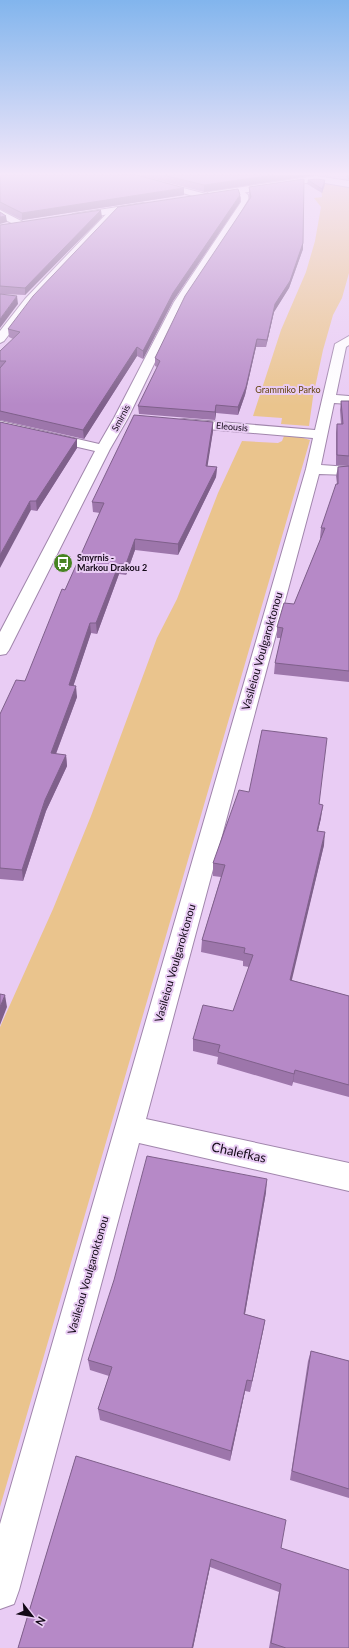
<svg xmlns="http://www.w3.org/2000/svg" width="349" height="1648" font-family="Lato,sans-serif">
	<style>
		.green { fill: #eac48d }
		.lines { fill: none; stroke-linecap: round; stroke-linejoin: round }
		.minor-casing { stroke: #a186ac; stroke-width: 2 }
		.tertiary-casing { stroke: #a186ac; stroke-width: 2 }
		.minor { fill: #fff; fill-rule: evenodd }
		.tertiary { fill: #fff; fill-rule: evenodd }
		.wall { fill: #9d76ab }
		.shaded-wall { fill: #7f608b }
		.building { fill: #b689c7; stroke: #7f608b }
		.labels { text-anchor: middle; stroke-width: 4; stroke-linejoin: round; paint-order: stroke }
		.far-park-label { font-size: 9px; fill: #62430d; stroke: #e9ccf4 }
		.far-street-label { font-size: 9px; fill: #130917; stroke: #e9ccf4 }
		.far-poi-label { font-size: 9px; font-weight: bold; fill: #130917; stroke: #e9ccf4; text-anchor: start }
		.street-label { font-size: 11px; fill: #130917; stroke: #e9ccf4 }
		.near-street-label { font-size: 13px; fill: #130917; stroke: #e9ccf4 }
	</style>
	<rect width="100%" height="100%" fill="#e9ccf4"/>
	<path class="green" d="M324 183 349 187V273L342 298 333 315 323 350 313 397 309 426 281 424 282 418 253 416 281 330 306 272 315 241 321 207 314 198 322 197 321 187Z
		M284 436 300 437 310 440 0 1507V1027L53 909 91 816 157 638 177 599 218 493 242 441 278 443 282 441Z"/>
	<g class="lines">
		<defs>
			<path id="minor" d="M122 175H134L206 194 207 196 203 199Z
				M316 176 349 181V187L313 181V177Z
				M240 188 248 195 249 202 184 302 128 418 110 449 9 650 6 654 0 655V632L95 451 0 429V421L99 444 114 418 174 302 241 202V197L236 191Z
				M114 208 119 211 117 213 33 303 4 341 0 343V331L25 299 111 209Z
				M0 210 25 223 27 225 22 228 19 227 0 217Z
				M349 336V345L346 347 336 395 349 396V404L334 403 321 465 349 467V475L319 474 146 1119 349 1163V1191L139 1143 19 1590 14 1604 0 1609V1524L306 469 313 438 184 427 179 426 177 423 179 420 184 419 315 430 335 344Z"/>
			<path id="tertiary" d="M316 176 319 177V181L209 198 205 195 209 192Z
				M143 203 146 204V208L73 220 68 217 73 214Z"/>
		</defs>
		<use href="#minor" class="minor-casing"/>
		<use href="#tertiary" class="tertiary-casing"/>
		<use href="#minor" class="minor"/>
		<use href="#tertiary" class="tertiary"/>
	</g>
	<path class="wall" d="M0 175 184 195 22 220 0 209Z
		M139 175H315L204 192Z
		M317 175H328V176Z
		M347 175H349V180L348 179Z
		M308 180 325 184 322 193 307 184Z
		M249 187 303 243V249L289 288 274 312 266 347H256L245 395 238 415 216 413 215 420 139 414 138 406 157 367 155 366V358L249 198Z
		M240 202 173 301 143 359 137 356 84 439 0 420V351L13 339 9 337 8 329Z
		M102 217 25 295 0 294V225Z
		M341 401H349V682L274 674 275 663 281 638H277V627L294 604 321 538H320L321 528 337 484 336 476 338 467 348 466 336 465V433L337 424H341L340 410Z
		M0 422 77 439V448L37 511 31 510Z
		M213 422V431L207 466 217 467 216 477 178 555 135 550 126 575 119 574 97 634 91 633 73 686 77 697 56 754 66 755 67 766 46 811 23 881 0 879V714L25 681 65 590 100 513 93 512 92 502Z
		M319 804 321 818 318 831 324 845 291 980 349 996V1097L293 1082 292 1086 217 1064 218 1057 193 1051V1039L233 1011 249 967 243 966V961L201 952 202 940 221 877 213 876V863Z
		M266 1192 245 1314 265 1320 263 1331 250 1392 245 1391 230 1461 100 1420 98 1409 109 1376 90 1370 88 1360Z
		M311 1351 349 1361V1498L290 1480 308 1361Z
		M76 1456 281 1548 349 1648H269L279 1592 210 1567 193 1648H18Z"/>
	<path class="shaded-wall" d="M274 175H315L204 192V185Z
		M325 180V184L322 193V189Z
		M184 188V195L22 220V213Z
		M240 195V202L173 301 143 359V351L173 293Z
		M101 210 102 217 25 295V288Z
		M6 216 7 222 0 224V217Z
		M303 243V249L289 288 274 312 266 347 267 340 275 304Z
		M17 296 18 304 0 328V319Z
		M257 339 256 347 245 395 238 415V407Z
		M137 347V356L84 439 83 430Z
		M216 405V413L215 420V412Z
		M213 422V431L206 476V466Z
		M77 439V448L37 511 36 501Z
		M217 467 216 477 178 555V544Z
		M30 501 31 510 0 568V555Z
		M135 539V550L126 575V564Z
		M119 564V574L97 634 96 623Z
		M90 623 91 633 70 696 69 685Z
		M76 686 77 697 52 764 51 753Z
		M66 755 67 766 46 811 23 881 22 870 45 800Z
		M323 805 321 818 315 843 317 831Z
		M325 832 324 845 289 992 290 980Z
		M5 995 7 1007 0 1025V1007Z
		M295 1070 293 1082 292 1086 294 1074Z
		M267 1179 266 1192 243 1325 244 1314Z
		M265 1320 263 1331 250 1392 252 1381Z
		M247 1380 245 1391 230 1461 231 1451Z
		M211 1559 210 1567 193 1648H192Z"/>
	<path class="building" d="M0 175H137L184 188 22 213 0 202Z
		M163 175H274L204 185Z
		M304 179 303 243 290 281 275 304 267 340 257 339 246 387 238 407 216 405 215 412 138 406 160 361 155 358 185 296 251 197 249 187Z
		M316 179 325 180 322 189 308 180Z
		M238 189 240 195 173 293 143 351 137 347 83 430 0 411V368L6 361H0V351L20 332 8 329 33 296 118 207Z
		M101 210 25 288 0 286V225Z
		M0 212 6 216 0 217Z
		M0 294 17 296 0 319Z
		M341 401H349V456L337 455V424H343Z
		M134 415 213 422 206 466 217 467 178 544 135 539 126 564H119L96 623H90L69 685 76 686 51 753 66 755 45 800 22 870 0 868V714L16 680 25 681 62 589 65 590 104 503 92 502Z
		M0 422 77 439 36 501H30L0 555Z
		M349 466V671L275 663 283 628 277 627 284 603 294 604 325 528H321L336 484H338V467Z
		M262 730 327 738 319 804 323 805 317 831 325 832 290 980 349 996V1085L295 1070 294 1074 218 1052 220 1045 193 1039 203 1005 233 1011 253 955 244 953 245 948 202 940 225 865 213 863 239 790 249 792Z
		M0 994 5 995 0 1007Z
		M147 1156 267 1179 244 1314 265 1320 252 1381 247 1380 231 1451 98 1409 112 1367 88 1360 114 1280Z
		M311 1351 349 1361V1489L292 1471Z
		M76 1456 286 1520 281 1548 349 1570V1648H286L271 1643 281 1584 211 1559 192 1648H18Z"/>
	<linearGradient id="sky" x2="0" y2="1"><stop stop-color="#82b5ed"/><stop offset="0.43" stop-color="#f5e8fa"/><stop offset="1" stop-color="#f5e8fa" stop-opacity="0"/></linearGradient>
	<rect width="349" height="405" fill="url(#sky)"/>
	<defs>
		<symbol id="bus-disc" viewBox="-11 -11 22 22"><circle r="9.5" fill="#478422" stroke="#e9ccf4"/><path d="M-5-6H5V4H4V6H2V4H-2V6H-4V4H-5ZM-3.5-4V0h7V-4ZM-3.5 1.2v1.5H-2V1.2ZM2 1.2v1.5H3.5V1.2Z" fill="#fff"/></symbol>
	</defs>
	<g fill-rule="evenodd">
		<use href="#bus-disc" x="52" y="552" width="22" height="22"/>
	</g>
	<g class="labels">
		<g class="far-park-label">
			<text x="288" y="393">Grammiko Parko</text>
		</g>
		<g class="far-street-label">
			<text transform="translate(121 418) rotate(-62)" y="3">Smirnis</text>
			<text transform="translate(232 427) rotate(5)" y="3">Eleousis</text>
		</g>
		<g class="far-poi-label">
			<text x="77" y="561">Smyrnis -<tspan x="77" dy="10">Markou Drakou 2</tspan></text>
		</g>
		<g class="street-label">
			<text transform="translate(262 651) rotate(-74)" y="4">Vasileiou Voulgaroktonou</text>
			<text transform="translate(175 963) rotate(-74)" y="4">Vasileiou Voulgaroktonou</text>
			<text transform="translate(88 1275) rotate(-74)" y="4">Vasileiou Voulgaroktonou</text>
		</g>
		<g class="near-street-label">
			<text transform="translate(239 1152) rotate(12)" y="5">Chalefkas</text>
		</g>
	</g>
	<g transform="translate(32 1616) rotate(121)" stroke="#e9ccf4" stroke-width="3" paint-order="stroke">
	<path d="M0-3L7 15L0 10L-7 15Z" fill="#130917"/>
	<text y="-6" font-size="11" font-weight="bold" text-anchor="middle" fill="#130917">N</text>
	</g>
</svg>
